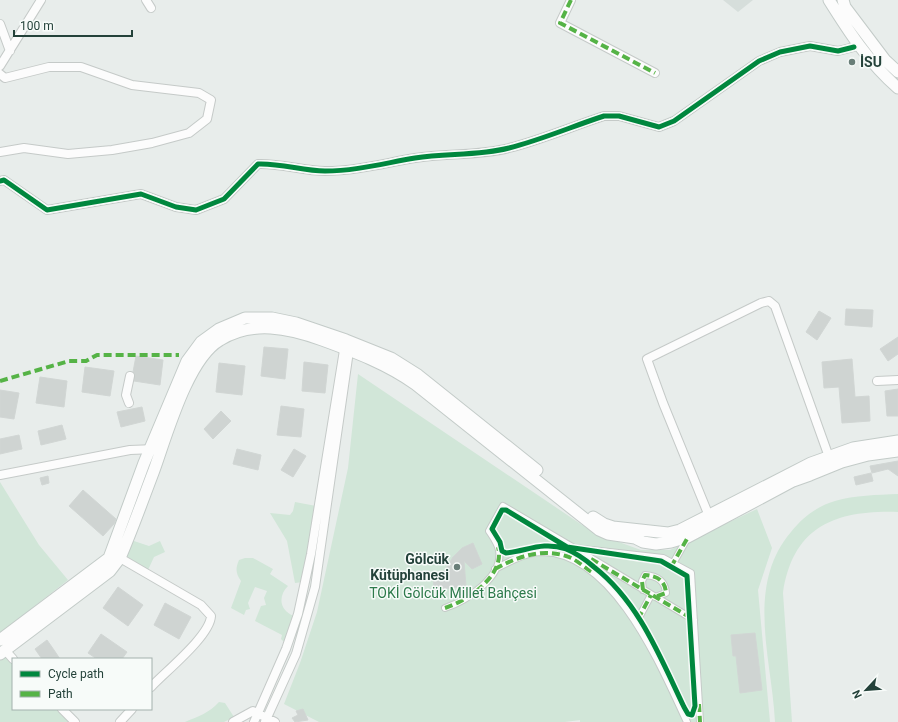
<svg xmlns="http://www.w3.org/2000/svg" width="898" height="722" font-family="Roboto,sans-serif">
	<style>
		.built { fill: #d6dedb }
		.green { fill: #d1e6d8 }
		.building { fill: #cfd4d2; stroke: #d1d6d4 }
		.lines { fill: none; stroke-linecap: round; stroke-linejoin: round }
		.pedestrian-casing { stroke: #c5cac8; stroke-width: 8 }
		.minor-casing { stroke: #c5cac8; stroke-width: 10 }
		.secondary-casing { stroke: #c3cbc8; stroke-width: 13 }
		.pedestrian { stroke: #fcfcfc; stroke-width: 6 }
		.minor { stroke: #fcfcfc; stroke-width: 8 }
		.secondary { stroke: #fcfcfc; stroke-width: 11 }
		.quiet { stroke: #55b346; stroke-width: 4; stroke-dasharray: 8 4; stroke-linecap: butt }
		.cycleway-casing { stroke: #f7fbf9; stroke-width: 8 }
		.cycleway { stroke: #00873e; stroke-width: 5 }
		.poi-dot { fill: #697e78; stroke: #f7fbf9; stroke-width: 1.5 }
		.labels { text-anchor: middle; stroke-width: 3; stroke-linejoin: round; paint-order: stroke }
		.poi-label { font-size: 14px; font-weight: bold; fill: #24423a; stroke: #f7fbf9; text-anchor: start }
		.park-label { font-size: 14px; fill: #2d7a4b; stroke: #f7fbf9 }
	</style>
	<rect width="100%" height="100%" fill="#e8edeb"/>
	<path class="built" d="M723 0H753L738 12Z"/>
	<path class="green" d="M358 374 594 533 641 550H670L757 509 772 548 758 590 770 722H580V720L565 722H319L284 704 300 663 317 612 348 468Z
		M0 482 39 545 68 580 0 633Z
		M898 494V512C836 510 793 526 783 593L792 722H775C772 659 745 586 791 532 802 518 817 506 835 501 855 495 877 495 898 494Z
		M295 502 316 506 303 582 295 583 287 541 270 513 290 515 293 511Z
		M131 540 149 546 160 541 165 552 154 557 148 570 125 556Z
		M245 558H253L273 569 270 574 288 586C278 596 279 610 294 616L285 643 281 639 282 635 255 621 261 606 266 605 264 598 267 591 255 587 248 603 250 609 246 610 244 615 231 608 241 581C236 574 235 569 239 560Z
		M5 654 13 662V709H59L71 722H0V658Z
		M219 702 225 703 234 717 224 722H185C199 716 209 713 219 702Z"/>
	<path class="building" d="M846 309 873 310 872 327 845 325Z
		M819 311 831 318 817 340 806 332Z
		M898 337V354L888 361 880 349Z
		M264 347 288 349 285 379 261 376Z
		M136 356 163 360 160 385 134 381 135 375 133 372Z
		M852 359 855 397 869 396 870 421 842 423 839 387 824 388 822 362Z
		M304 362 328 365 325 393 302 391Z
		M219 363 245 366 242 395 216 392Z
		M85 367 114 371 110 396 82 392Z
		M40 377 67 381 64 407 36 403Z
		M898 389V416H887L885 391Z
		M0 390 19 393 14 419 0 417Z
		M281 406 304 409 301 437 277 435Z
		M142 407 145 421 121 427 117 412Z
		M221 411 231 421 213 439 204 429Z
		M62 425 66 439 41 445 38 431Z
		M19 435 22 449 0 454V439Z
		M237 449 261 455 258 470 233 464Z
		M294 449 306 456 293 477 281 470Z
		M898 461V476L888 469 872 473 870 466Z
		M871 473 873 481 856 485 854 477Z
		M48 476 49 483 42 485 40 478Z
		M83 490 116 519 114 524 103 536 69 506Z
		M473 543 482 564 472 569 464 561 466 586 434 590 433 574 444 572 453 557 462 548Z
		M118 587 143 605 128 626 103 608Z
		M165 603 191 617 179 639 154 625Z
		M755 633 762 690 740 693 736 656H733L731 635Z
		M101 634 127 652 122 659H97L88 653Z
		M47 640 54 650 60 659H42L35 649Z
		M303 709 308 720 295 722 292 718 298 715 296 711Z"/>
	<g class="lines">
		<defs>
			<path id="pedestrian" d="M576 549 694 620
				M671 567 688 537
				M495 569C509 562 526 552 543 552 615 554 661 667 687 722
				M643 590 642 581 645 575C657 576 665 580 666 593L655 597
				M445 608C466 601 504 577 499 550 497 542 493 537 489 531L503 506 574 548 663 558 691 573 700 722
				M636 623 651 595"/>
			<path id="minor" d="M146 0 151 8
				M571 0 560 23 655 73
				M0 24 10 51
				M0 66 41 0
				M0 74 5 78 49 67H81L132 85 199 93 211 100 207 119 189 133 152 143 112 150 68 154 24 148 0 152
				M0 181 4 180 47 210 141 194 176 207 196 210 224 199 258 164C281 163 303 171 325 171 356 171 385 163 415 158 447 153 478 156 509 148 541 140 573 126 604 116H619L659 127 674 121 759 61 780 52 810 46 838 51 854 47
				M877 381 898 380
				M129 403 126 395 130 376
				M0 475 130 450 155 449
				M709 516 663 403 647 359 761 303 769 301 775 306 829 457
				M120 558 201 605 211 616C210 636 166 671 151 687
				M5 650 13 659
				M62 709 75 722
				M120 722 132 709
				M233 722 253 711 275 722
				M254 722 286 649 298 614 311 554 345 344
				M265 722 296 654 315 587 348 358"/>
			<path id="secondary" d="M829 0C849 32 869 63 898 88
				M843 0 845 7 885 60 898 72
				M593 517 604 524 613 527 668 533 680 530 811 463 853 448 898 441
				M0 640 109 558 144 463 187 361 201 342 219 329 245 318H272L296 323 346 340 391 358 418 375 537 470
				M0 654 110 571 120 558C132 530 142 502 153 473 166 438 187 359 220 340 252 320 289 328 322 340 355 352 387 364 415 384L599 530 608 534 635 538 643 542 656 544 671 542 688 537 793 481 810 475 842 462 868 455 898 451"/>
		</defs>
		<use href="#pedestrian" class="pedestrian-casing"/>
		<use href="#minor" class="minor-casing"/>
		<use href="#secondary" class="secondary-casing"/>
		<use href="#pedestrian" class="pedestrian"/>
		<use href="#minor" class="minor"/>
		<use href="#secondary" class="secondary"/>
		<path class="quiet" d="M571 0 560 23 655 73
			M0 381 69 361H86L97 355H179
			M591 559 691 618
			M671 567 688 537
			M495 569C517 557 540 548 566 556 575 558 584 567 592 572
			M643 590 642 581 645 575C657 576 665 580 666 593L655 597
			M445 608C467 601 506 575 498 547
			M638 619 651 595
			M699 704 700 722"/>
		<defs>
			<path id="cycleway" d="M0 181 4 180 47 210 141 194 176 207 196 210 224 199 258 164C281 163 303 171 325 171 356 171 385 163 415 158 447 153 478 156 509 148 541 140 573 126 604 116H619L659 127 674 121 759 61 780 52 810 46 838 51 854 47
				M502 510H506L567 547 661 561 687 576 695 706 692 715 688 714 684 707C660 657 639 602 594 567 586 560 576 553 566 549 543 541 527 551 506 553L502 551 500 542 492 529Z"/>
		</defs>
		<use href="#cycleway" class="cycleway-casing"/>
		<use href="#cycleway" class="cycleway"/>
	</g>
	<g class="poi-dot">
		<circle cx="852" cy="62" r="4"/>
		<circle cx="457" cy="567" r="4"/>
	</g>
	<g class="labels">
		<g class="poi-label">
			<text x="860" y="67">İSU</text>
			<text x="449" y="564" text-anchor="end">Gölcük<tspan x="449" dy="16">Kütüphanesi</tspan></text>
		</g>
		<g class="park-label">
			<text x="453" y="598">TOKİ Gölcük Millet Bahçesi</text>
		</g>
	</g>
	<rect x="12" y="658" width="140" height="52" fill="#f7fbf9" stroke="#a3b1ad"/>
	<rect x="20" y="671" width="20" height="6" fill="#00873e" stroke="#a3b1ad"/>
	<text x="48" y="678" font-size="12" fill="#24423a">Cycle path</text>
	<rect x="20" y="691" width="20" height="6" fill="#55b346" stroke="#a3b1ad"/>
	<text x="48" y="698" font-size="12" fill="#24423a">Path</text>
	<g transform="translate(866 690) rotate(244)" stroke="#f7fbf9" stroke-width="3" paint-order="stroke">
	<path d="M0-3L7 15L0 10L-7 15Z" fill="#24423a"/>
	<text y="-6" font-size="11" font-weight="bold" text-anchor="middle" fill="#24423a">N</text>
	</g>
	<path d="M14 30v6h118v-6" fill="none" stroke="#24423a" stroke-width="2"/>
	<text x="20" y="30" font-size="12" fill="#24423a" stroke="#f7fbf9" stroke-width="3" paint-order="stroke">100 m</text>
</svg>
